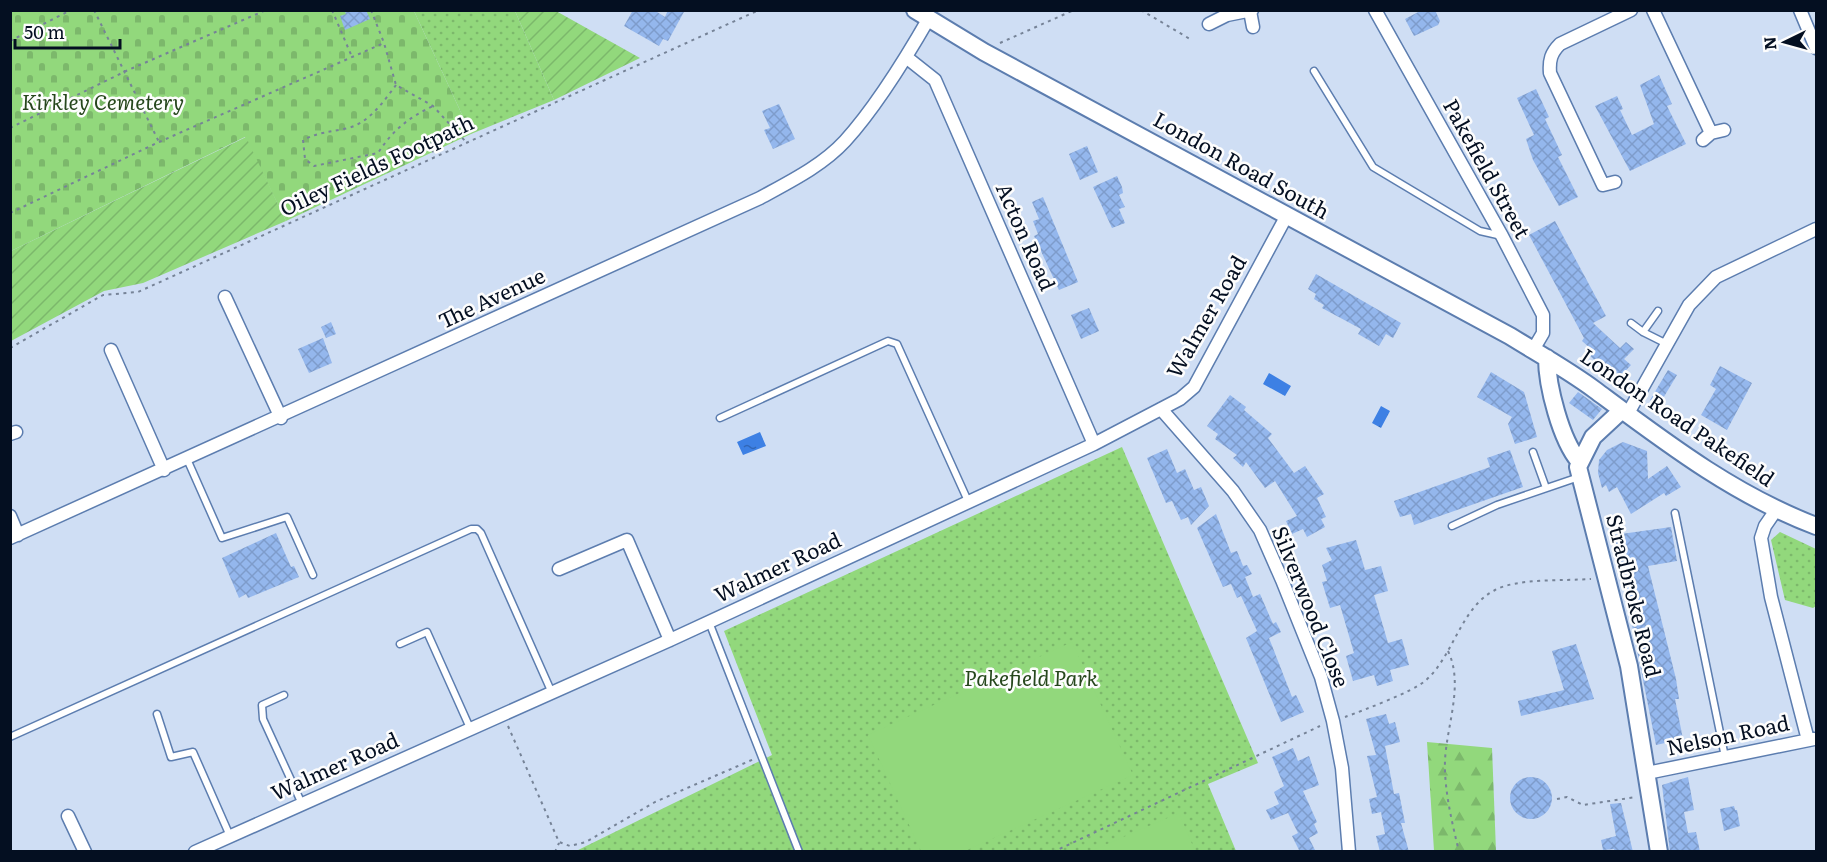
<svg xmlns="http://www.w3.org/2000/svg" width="1827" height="862" font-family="Literata,serif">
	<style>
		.grass { fill: url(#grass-dots) }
		.forest { fill: url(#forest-firs) }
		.cemetery { fill: url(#cemetery-stones) }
		.garden { fill: url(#garden-furrows) }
		.pitch { fill: #92d87c }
		.water { fill: url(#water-ripples) }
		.building { fill: url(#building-cross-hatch) }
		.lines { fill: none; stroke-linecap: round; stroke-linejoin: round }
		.lane-casing { stroke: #5c7daf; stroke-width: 9 }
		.street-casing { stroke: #5c7daf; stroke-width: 15 }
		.secondary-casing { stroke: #5c7daf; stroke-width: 20 }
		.path { stroke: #768397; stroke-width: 2; stroke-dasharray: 3 4.5; stroke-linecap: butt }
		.lane { stroke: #fff; stroke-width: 6 }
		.street { stroke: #fff; stroke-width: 12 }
		.secondary { stroke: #fff; stroke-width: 16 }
		.labels { text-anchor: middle; stroke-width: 5; stroke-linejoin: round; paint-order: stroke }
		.park-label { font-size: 21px; font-style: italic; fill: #26471c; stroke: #fdfdfd }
		.street-label { font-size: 21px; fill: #040f21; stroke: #fdfdfd }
	</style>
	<defs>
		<pattern id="grass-dots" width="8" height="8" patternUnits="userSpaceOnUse" patternTransform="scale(1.5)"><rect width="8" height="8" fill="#92d87c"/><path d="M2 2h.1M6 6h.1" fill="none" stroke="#7cb86b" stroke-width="1.8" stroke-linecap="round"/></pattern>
		<pattern id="forest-firs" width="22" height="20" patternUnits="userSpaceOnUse" patternTransform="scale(1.5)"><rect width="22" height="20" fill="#92d87c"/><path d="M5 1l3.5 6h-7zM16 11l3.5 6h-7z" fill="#7cb86b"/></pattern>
		<pattern id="cemetery-stones" width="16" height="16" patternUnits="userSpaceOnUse" patternTransform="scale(1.5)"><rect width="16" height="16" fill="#92d87c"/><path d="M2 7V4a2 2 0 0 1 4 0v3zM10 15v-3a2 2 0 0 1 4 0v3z" fill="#7cb86b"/></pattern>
		<pattern id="garden-furrows" width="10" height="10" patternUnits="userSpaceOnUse" patternTransform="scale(1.5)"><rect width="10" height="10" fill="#92d87c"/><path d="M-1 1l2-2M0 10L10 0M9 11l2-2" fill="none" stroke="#7cb86b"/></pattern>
		<pattern id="water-ripples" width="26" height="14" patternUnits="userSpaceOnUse" patternTransform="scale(1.5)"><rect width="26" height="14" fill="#3d80e4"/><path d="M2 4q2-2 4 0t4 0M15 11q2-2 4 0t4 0" fill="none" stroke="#3167b8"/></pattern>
		<pattern id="building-cross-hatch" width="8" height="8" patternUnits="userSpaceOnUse" patternTransform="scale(1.5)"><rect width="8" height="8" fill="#94b7ed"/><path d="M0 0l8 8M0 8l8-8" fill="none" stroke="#7e9ccb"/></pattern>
	</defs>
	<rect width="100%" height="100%" fill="#cfdef4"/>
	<path class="grass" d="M414 11H515L554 100 471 134Z
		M1122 447 1258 763 1208 784 1236 851 574 852 772 755 724 631Z
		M1780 532 1816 549V606L1813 608 1785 600 1771 540Z"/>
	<path class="forest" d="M1427 742 1492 748 1496 851H1434Z"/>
	<path class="cemetery" d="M11 11H414L471 134 286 221 245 137 11 251Z"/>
	<path class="garden" d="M515 11H556L640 58 554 100Z
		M246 137 286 221 143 283 104 291 11 341V251Z"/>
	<path class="pitch" d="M1072 642 1133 775 965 851H921L868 735Z
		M1179 813 1195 851H1091Z"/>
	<path class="water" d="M1269 373 1291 386 1285 396 1263 384Z
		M1381 406 1390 411 1381 428 1372 423Z
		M760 432 766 446 743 455 737 442Z"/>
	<path class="building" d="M344 10H366L370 19 345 30 340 16 346 14Z
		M633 10H654L665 17 668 10H685L668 41 663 39 659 46 624 26Z
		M1422 10H1435L1440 21 1438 25 1414 36 1405 19Z
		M1659 75 1672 104 1667 106 1686 144 1630 171 1595 106 1617 96 1623 109 1620 110 1632 135 1654 124 1640 85Z
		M1536 89 1549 117 1545 119 1562 155 1558 157 1578 197 1559 206 1533 160 1526 139 1534 135 1517 98Z
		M779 104 795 139 773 149 764 130 770 128 762 111Z
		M1087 146 1098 172 1080 180 1069 154Z
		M1117 176 1122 187 1123 193 1119 195 1125 207 1119 209 1125 223 1112 228 1093 187Z
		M1043 197 1078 282 1059 290 1034 236 1038 234 1033 221 1039 219 1032 202Z
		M1555 221 1606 316 1593 323 1620 348 1626 342 1634 349 1624 359 1631 365 1616 381 1586 352 1590 348 1582 341 1584 338 1529 235Z
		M1316 274 1401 323 1393 338 1386 334 1379 346 1358 334 1361 329 1322 308 1324 305 1314 299 1316 294 1308 289Z
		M1089 308 1099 331 1081 339 1071 315Z
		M331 322 336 334 326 338 321 327Z
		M323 338 332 363 309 373 298 349Z
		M1720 366 1752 383 1727 430 1701 415 1716 389 1710 385Z
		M1668 370 1677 375 1659 405 1650 400Z
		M1491 372 1524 392 1537 437 1515 444 1508 424 1512 417 1477 397Z
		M1578 392 1602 409 1593 420 1569 403Z
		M1230 395 1246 407 1244 410 1272 434 1268 438 1294 473 1305 466 1324 494 1317 498 1326 517 1321 519 1325 527 1307 537 1303 529 1292 534 1286 521 1297 516 1275 481 1265 488 1246 462 1243 467 1233 458 1237 455 1215 439 1218 434 1207 426Z
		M1623 442 1647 451 1648 479 1667 466 1681 487 1666 496 1664 493 1631 514 1617 487 1609 492 1606 485 1602 488 1598 473 1599 460 1607 450Z
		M1167 449 1177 473 1185 469 1194 490 1201 487 1209 506 1191 525 1188 517 1181 520 1172 501 1166 503 1147 458Z
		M1510 450 1523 487 1414 525 1411 514 1400 517 1394 501 1490 467 1487 458Z
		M1216 514 1231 553 1237 551 1243 566 1247 565 1252 574 1245 577 1253 597 1260 594 1273 624 1276 622 1281 632 1269 638 1292 697 1296 695 1304 712 1281 722 1246 638 1257 631 1241 596 1237 598 1231 584 1223 587 1197 528Z
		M1671 527 1677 561 1648 566 1676 679 1679 699H1675L1683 739 1656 745 1614 535Z
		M276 533 291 567 294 566 299 577 248 598 246 594 239 598 222 558Z
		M1356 540 1365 570 1381 566 1388 591 1374 595 1388 643 1402 639 1409 665 1390 670 1393 681 1377 686 1374 675 1353 681 1346 656 1354 653 1340 605 1330 608 1322 582 1327 581 1322 565 1332 560 1326 548Z
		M1576 644 1594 699 1521 716 1518 701 1564 690 1552 651Z
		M1386 714 1389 724 1395 722 1400 742 1385 746 1394 794 1399 793 1405 823H1401L1409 852H1380L1376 836 1385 834 1381 812 1372 814 1369 799 1377 797 1367 756 1376 755 1366 719Z
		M1293 748 1298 761 1309 756 1319 785 1303 791 1317 822 1314 824 1318 833 1309 838 1316 852H1300L1292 836 1298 833 1288 813 1271 820 1266 810 1279 804 1274 792 1284 786 1272 757Z
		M1688 777 1694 810 1684 812 1688 833 1696 832 1700 852H1670L1662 785Z
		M1510 798a21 21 0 1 1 42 0a21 21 0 1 1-42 0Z
		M1621 803 1633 852H1615L1614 849 1603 850 1601 840 1616 836 1610 804Z
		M1734 806 1735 810H1737L1740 826 1724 831 1720 809Z"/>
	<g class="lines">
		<defs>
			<path id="lane" d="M1314 71 1373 167 1480 231 1502 236
				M1631 323 1643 332 1667 344
				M1643 332 1658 311
				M720 418 888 341 897 344 968 501
				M1533 452 1546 488
				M187 459 222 538 287 517 313 575
				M1675 513 1725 757
				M1452 526 1497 505 1579 477
				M709 622 799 852
				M400 644 427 632 470 728
				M284 695 262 705 263 719 302 804
				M157 714 171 757 193 752 230 836
				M10 737 471 529H477L481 533 552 693"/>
			<path id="street" d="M1375 10 1502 236 1543 315V333L1533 350
				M1653 10 1711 133 1703 140
				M1800 10 1816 48
				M1250 11 1253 27
				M1209 24 1227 15 1252 10
				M906 57 935 80 1094 444
				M1711 133 1724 130
				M1615 182 1603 185 1550 73C1549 60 1551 53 1560 44L1631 10
				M225 297 281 418
				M111 350 164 470
				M1161 409 1233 491 1260 530 1282 580 1321 677 1333 721 1342 768 1349 852
				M1627 415 1689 305 1716 277 1816 229
				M10 434 16 432
				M1776 510 1765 526 1761 538 1771 597 1808 740
				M10 516 18 535
				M10 538 760 198C789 182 822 166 845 141 876 107 906 58 929 18
				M559 569 627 540 670 640
				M1647 773 1814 739
				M68 816 85 852
				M195 852 670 640 1094 444 1180 399 1194 387 1286 217"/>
			<path id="secondary" d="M915 10 984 52 1510 336C1539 354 1568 370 1595 390 1665 442 1734 495 1816 526
				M1547 358C1547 386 1561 440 1579 461
				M1621 411 1593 437 1578 467 1629 666 1659 852"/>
		</defs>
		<use href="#lane" class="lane-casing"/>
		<use href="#street" class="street-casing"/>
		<use href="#secondary" class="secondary-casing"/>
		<path class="path" d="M94 10 159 142
			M332 10 352 57
			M371 10 384 43 396 85 433 106 466 142
			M1141 10 1190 39
			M10 41 71 10
			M1000 43 1074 10
			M396 85C384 101 369 123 348 128 332 132 318 132 303 140L305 159 314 166 378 153C393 130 408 118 433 106
			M10 128 126 71 266 10
			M431 142 434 158
			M10 213 159 142 384 43
			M10 348 103 295 138 292 759 10
			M1448 651C1464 684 1447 724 1445 760 1444 790 1452 822 1459 852
			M1345 717C1364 710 1412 692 1425 681 1454 656 1460 608 1495 590 1518 578 1563 581 1591 579
			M508 726 559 842 570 846 586 842 655 802 754 759
			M1557 799 1567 797 1583 805 1636 797
			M555 852 559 843
			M1053 852 1320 726"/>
		<use href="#lane" class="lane"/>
		<use href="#street" class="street"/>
		<use href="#secondary" class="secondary"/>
	</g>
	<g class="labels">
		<g class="park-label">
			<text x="103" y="110">Kirkley Cemetery</text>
			<text x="1031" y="686">Pakefield Park</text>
		</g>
		<g class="street-label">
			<text transform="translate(377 166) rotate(-25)" y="7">Oiley Fields Footpath</text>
			<text transform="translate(1241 166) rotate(29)" y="7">London Road South</text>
			<text transform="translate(1486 169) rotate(61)" y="7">Pakefield Street</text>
			<text transform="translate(1025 237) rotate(66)" y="7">Acton Road</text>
			<text transform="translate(492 299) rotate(-25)" y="7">The Avenue</text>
			<text transform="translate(1207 317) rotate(-60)" y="7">Walmer Road</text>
			<text transform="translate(1677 418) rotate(34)" y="7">London Road Pakefield</text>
			<text transform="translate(778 568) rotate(-25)" y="7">Walmer Road</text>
			<text transform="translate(1633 596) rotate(76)" y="7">Stradbroke Road</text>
			<text transform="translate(1310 607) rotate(68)" y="7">Silverwood Close</text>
			<text transform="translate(1728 736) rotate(-12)" y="7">Nelson Road</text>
			<text transform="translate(335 767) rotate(-24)" y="7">Walmer Road</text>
		</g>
	</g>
	<rect width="1827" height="862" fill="none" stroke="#040f21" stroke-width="24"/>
	<g transform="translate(1785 42) rotate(265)" stroke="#fdfdfd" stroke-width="4.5" paint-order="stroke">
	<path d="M0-4.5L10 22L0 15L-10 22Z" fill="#040f21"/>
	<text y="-9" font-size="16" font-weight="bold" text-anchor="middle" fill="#040f21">N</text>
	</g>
	<path d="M15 39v9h105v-9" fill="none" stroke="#040f21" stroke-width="3"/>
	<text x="24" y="39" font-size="18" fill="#040f21" stroke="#fdfdfd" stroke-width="4.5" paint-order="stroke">50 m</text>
</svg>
